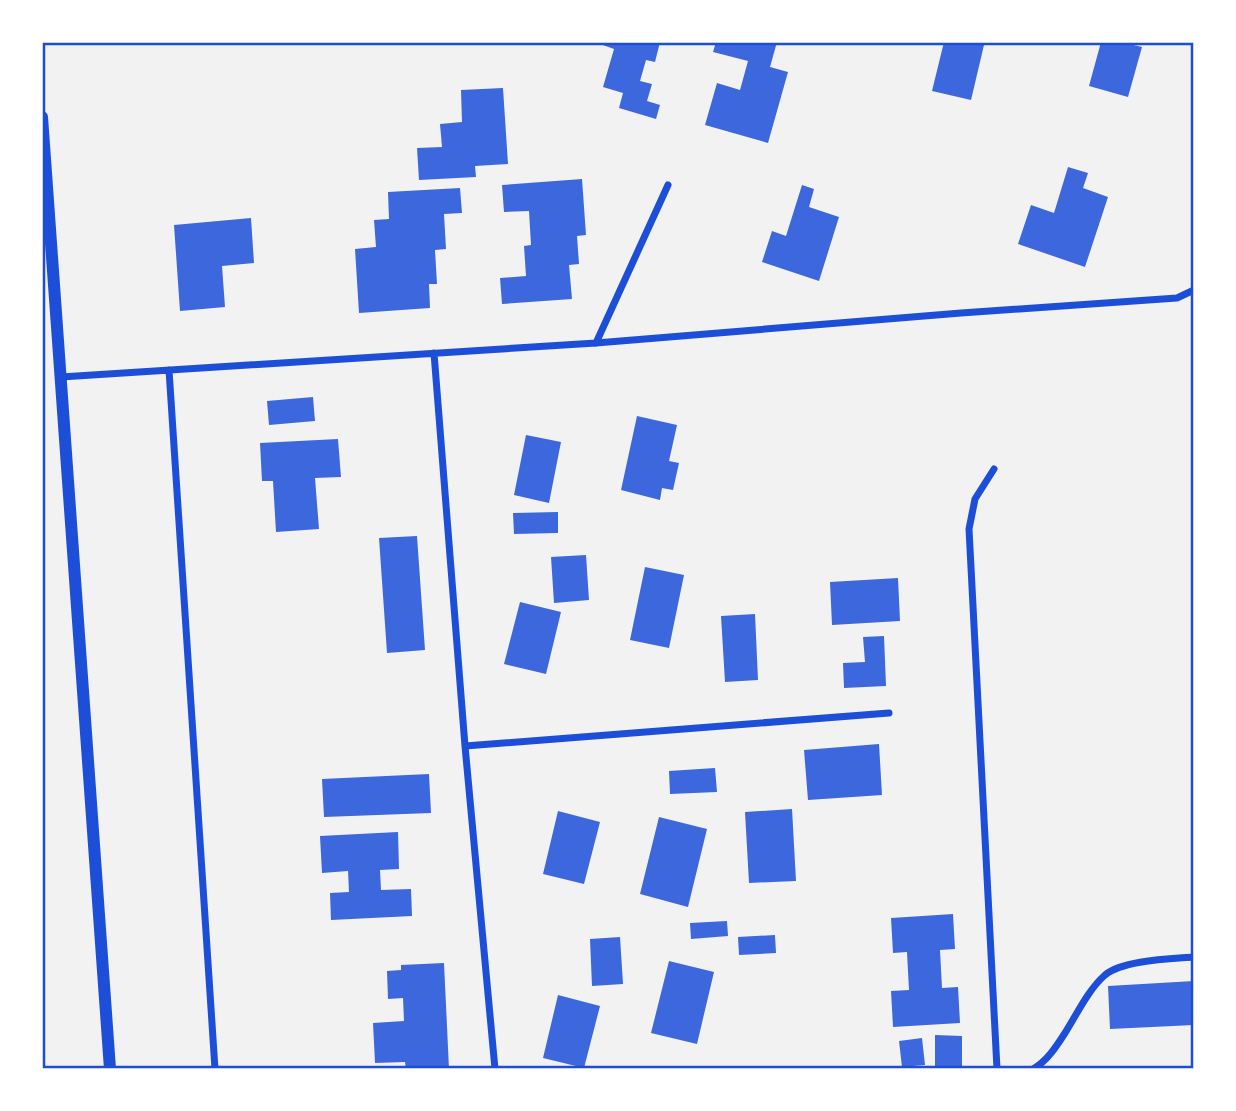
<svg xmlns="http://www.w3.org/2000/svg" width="1236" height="1111" font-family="Mulish,sans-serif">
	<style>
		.building { fill: #3d67dc }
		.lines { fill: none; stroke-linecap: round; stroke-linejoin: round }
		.minor { stroke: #1d4ed8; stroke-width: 7 }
		.tertiary { stroke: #1d4ed8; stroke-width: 12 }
		.neatline { fill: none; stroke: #1d4ed8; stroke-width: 2.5 }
	</style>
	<rect width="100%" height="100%" fill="#f2f2f2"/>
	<path class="building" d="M600 42H660L655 62 646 60 640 81 652 84 647 101 660 105 656 119 619 108 623 93 603 87 614 49 600 44Z
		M716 42H777L770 67 788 72 768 143 705 125 717 83 740 90 748 61 713 52Z
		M944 42H973L984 45 971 100 932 91Z
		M1101 42H1121L1142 47 1128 97 1089 86Z
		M503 88 508 164 475 166 476 177 419 180 417 148 442 147 440 124 462 122 461 90Z
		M1068 167 1088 173 1083 188 1108 197 1085 267 1018 244 1031 205 1054 213Z
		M582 179 586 235 577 236 579 264 569 265 572 299 502 304 500 278 526 276 524 246 531 245 529 211 504 212 502 185Z
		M802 185 814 189 809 207 839 217 819 281 762 262 772 231 786 236Z
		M460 188 462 213 444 214 446 249 435 250 437 284H429L430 308 359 313 355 249 376 247 374 220 389 219 388 192Z
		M251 218 254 263 222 266 225 307 180 311 174 225Z
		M313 397 315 421 269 425 267 401Z
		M637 416 677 425 669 461 679 463 673 490 662 488 660 500 621 490Z
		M526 435 561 442 549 503 514 495Z
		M338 439 341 477 315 478 319 529 276 532 273 481H262L260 443Z
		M558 512V533L514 534 513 513Z
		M417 536 425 650 387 653 379 538Z
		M586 555 589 600 554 603 551 557Z
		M645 567 684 575 669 648 630 640Z
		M898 578 900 621 832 625 830 582Z
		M520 602 561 612 546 674 504 664Z
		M755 614 758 680 725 682 721 616Z
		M884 636 886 686 844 688 843 663 865 662 863 637Z
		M879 744 882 795 808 800 804 750Z
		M715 768 717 792 670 794 669 771Z
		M429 774 431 813 324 817 322 779Z
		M792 809 796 881 749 883 745 812Z
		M558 811 600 822 584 884 543 874Z
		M659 817 707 829 688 907 640 894Z
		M398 832 399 869 380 870 381 890 411 889 412 916 331 920 330 893 349 892 348 871 322 873 320 836Z
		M953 914 955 949 940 950 942 988 958 987 960 1023 893 1027 891 991 909 990 907 952 893 953 891 918Z
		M727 921 728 936 691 939 690 923Z
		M775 935 776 953 739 955 738 937Z
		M620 937 623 984 592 986 590 939Z
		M669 961 714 972 697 1044 651 1033Z
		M444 963 449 1069H406L405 1062 375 1063 373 1023 404 1021 403 998 388 999 387 971 401 970V965Z
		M1194 981V1025L1110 1029 1108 986Z
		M558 995 600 1006 584 1068 543 1058Z
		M935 1035 962 1036V1067H935Z
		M922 1038 925 1065 902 1067 899 1041Z"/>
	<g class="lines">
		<path class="minor" d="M596 343 668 185
			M434 353 465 746 495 1069
			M169 370 215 1069
			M61 377 596 343 961 313 1177 298 1194 290
			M994 469 975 499 969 529 997 1069
			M465 746 889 713
			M1033 1069C1047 1061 1056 1047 1065 1033 1077 1014 1088 990 1105 975 1123 960 1171 959 1194 957"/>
		<path class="tertiary" d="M42 117 110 1069"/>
	</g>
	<rect width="1236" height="1111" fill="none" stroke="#ffffff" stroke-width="88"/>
	<rect x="44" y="44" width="1148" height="1023" class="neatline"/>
</svg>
